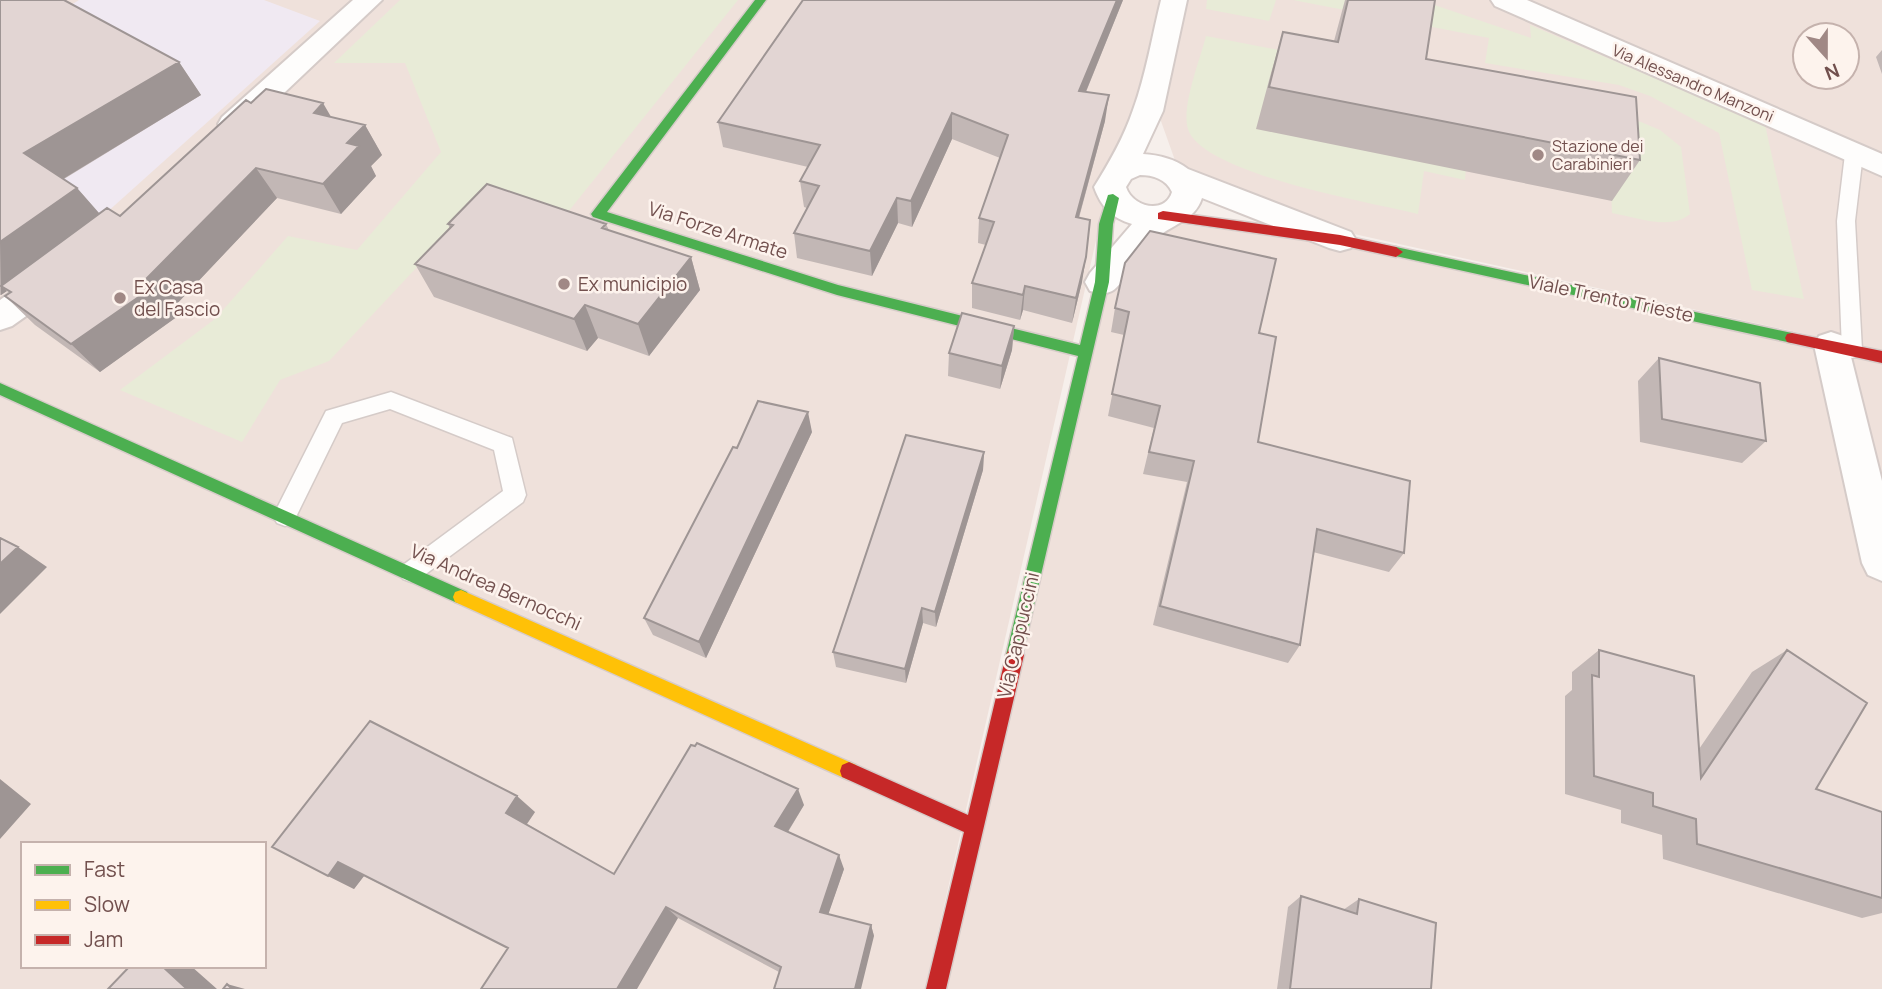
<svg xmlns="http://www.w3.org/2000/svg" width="1882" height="989" font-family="Manrope,sans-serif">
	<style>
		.residential { fill: #efe1db; fill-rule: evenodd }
		.education { fill: #f0e9f2 }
		.green { fill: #e8ebd7 }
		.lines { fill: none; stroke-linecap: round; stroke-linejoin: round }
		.lane-casing { stroke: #d5cbc8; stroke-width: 3 }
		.street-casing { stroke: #d5cbc8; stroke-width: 4 }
		.fast-casing { stroke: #d7ccc9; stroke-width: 3 }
		.slow-casing { stroke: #d7ccc9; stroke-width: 3 }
		.jam-casing { stroke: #d7ccc9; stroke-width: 3 }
		.lane { fill: #fefdfc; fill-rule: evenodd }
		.street { fill: #fefdfc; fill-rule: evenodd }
		.fast { fill: #4caf50; fill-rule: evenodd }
		.slow { fill: #ffc107; fill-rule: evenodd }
		.jam { fill: #c62828; fill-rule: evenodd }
		.wall { fill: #c2b7b5 }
		.shaded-wall { fill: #9e9594 }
		.building { fill: #e2d5d3; stroke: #9e9594; stroke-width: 2 }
		.poi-dot { fill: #a08885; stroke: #fdf3ed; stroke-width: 2.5 }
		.labels { text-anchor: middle; stroke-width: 5; stroke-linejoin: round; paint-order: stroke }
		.far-street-label { font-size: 16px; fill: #72504e; stroke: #fdf3ed }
		.far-poi-label { font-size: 16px; fill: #72504e; stroke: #fdf3ed; text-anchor: start }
		.street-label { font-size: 19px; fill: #72504e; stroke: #fdf3ed }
		.poi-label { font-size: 19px; fill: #72504e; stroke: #fdf3ed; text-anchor: start }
	</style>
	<rect width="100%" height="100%" fill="#f6efeb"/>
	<path class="residential" d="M0 0H1166L1143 109 1106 197 925 989H0ZM23 844H264V966H23Z
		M1183 0H1882V351L1345 232 1177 166 1157 110ZM1805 35H1847V77H1805Z
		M1165 222 1338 245 1882 362V989H946L1107 287Z"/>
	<path class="education" d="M79 0H264L320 21 76 240 16 40Z"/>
	<path class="green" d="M400 0H738L568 212 492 187 329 361 280 380 242 442 120 390 215 319 288 236 357 250 441 152 405 63H334Z
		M1207 0H1276L1269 21 1206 9Z
		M1293 0H1420L1531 38 1530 25 1765 125 1804 299 1752 290 1719 133 1650 96 1619 85 1485 63 1489 38Z
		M1206 36 1506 94 1470 112 1465 180 1424 171 1418 214C1373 203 1202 174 1188 129 1181 107 1200 60 1206 36Z
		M1559 105 1641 122 1660 130 1681 147 1690 214C1671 231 1635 217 1612 213L1609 138Z"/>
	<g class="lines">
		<defs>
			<path id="lane" d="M1854 148 1863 154 1855 221 1862 350 1859 356 1852 358 1845 356 1842 350 1837 221 1845 154Z
				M391 392 512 438 526 495 523 502 419 579 411 582 403 579 399 572 403 565 503 491 494 450 390 409 342 423 293 523 285 526 277 523 273 516 326 411Z"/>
			<path id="street" d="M353 0H382L244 131 233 134 222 131 218 124 222 117Z
				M1161 0H1187L1163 111 1143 154C1159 155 1175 159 1188 169L1351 232 1356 240 1351 248 1340 251 1329 248 1202 198C1195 221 1170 225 1154 240 1143 251 1121 287 1112 291 1104 295 1098 293 1090 291L1085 282 1090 273 1132 224C1112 218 1101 207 1094 187 1109 163 1124 137 1133 110 1146 75 1152 36 1161 0ZM1140 175C1153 175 1166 179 1172 192 1165 215 1132 207 1126 187L1131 179Z
				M1491 0H1527L1882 154V176L1495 6Z
				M58 264 70 267 75 276 70 285 12 326 0 330V300L46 267Z
				M1831 332 1843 336 1848 345 1882 481V581L1868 575 1862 563 1814 345 1819 336Z"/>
			<path id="fast" d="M755 0H766L607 212 838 285 1080 345 1095 282 1099 224 1108 195 1113 194 1119 198 1113 224 1109 282 1021 661 1015 663 1009 661 1006 655 1078 356 837 295 593 217 591 214Z
				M1396 247 1792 333 1799 338 1792 343 1391 255V249Z
				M0 383 467 592 469 597 467 602 461 604 455 602 0 395Z"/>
			<path id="slow" d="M461 590 856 765 858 771 856 777 849 780 842 777 455 602 453 597 455 592Z"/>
			<path id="jam" d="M1163 211 1340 235 1396 247 1403 252 1396 257 1340 245 1158 219V213Z
				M1792 333 1882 351V363L1787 342 1785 338 1787 334Z
				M1015 647 1021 649 1024 655 946 989H926L964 832 842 777 840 771 842 765 849 762 968 815 1006 655 1009 649Z"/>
		</defs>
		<use href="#lane" class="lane-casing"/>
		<use href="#street" class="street-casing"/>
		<use href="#fast" class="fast-casing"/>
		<use href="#slow" class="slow-casing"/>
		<use href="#jam" class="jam-casing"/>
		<use href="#lane" class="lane"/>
		<use href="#street" class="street"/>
		<use href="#fast" class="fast"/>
		<use href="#slow" class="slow"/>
		<use href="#jam" class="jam"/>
	</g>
	<path class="wall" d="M0 0 179 62 201 95 64 179 77 188 99 213 120 216 251 103 331 117 365 125 382 155 371 166 376 176 341 214 277 198 172 309 178 316 100 372 35 325 5 296 9 293 7 291 1 295H0Z
		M1123 0 1086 92 1105 121 1079 218 1082 282 1072 323 1023 310 1020 320 972 308V283L986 245 978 243 979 218 1000 158 952 139 912 227 898 223 872 276 797 258 794 233 807 208 804 207 800 181 808 167 723 147 718 122Z
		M1345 0H1435L1426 59 1640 160 1612 201 1256 129 1271 73 1283 32 1334 41Z
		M1882 50V74L1876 57Z
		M448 224H606L609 230 691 257 700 290 649 356 598 338 587 351 434 297 415 264 450 229Z
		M1115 308 1259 333 1258 442 1404 553 1389 572 1313 552 1300 645 1288 663 1153 625 1187 482 1143 474 1154 428 1108 416 1124 335 1111 332Z
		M1014 326 1012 350 1000 389 948 376 949 353Z
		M1659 358 1766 441 1742 463 1640 442 1638 381Z
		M812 432 706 658 653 635 644 618 737 448Z
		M984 452 983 470 936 627 923 623 906 683 836 667 833 652Z
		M1599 650 1699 749 1752 672 1787 650 1816 789 1882 812V913L1862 918 1663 859 1662 835 1621 823V810L1565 794V696L1572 690V672Z
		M804 805 788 832 844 869 828 914 871 925 874 936 779 972 678 918 508 948 364 876 354 889 328 876 535 812 527 824 614 874Z
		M1301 896 1343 910 1359 899 1431 989H1277L1288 907Z"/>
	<path class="shaded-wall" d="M1117 0H1123L1076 116 1079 91Z
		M179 62 201 95 53 185 24 153Z
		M1109 95 1105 121 1072 242 1076 217Z
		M323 103 341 134 314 113Z
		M952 113V139L912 227 911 201Z
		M365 125 382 155 371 166 376 176 341 214 323 184 347 143Z
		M256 168 277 198 172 309 178 316 100 372 71 344Z
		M77 188 105 220 1 286 7 291 1 295 0 242Z
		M897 198 898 223 872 276 870 251Z
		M691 257 700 290 649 356 638 324Z
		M1086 257 1082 282 1072 323 1076 298Z
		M1025 286 1023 310 1020 320 1023 295Z
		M585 305 598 338 587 351 574 319Z
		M1014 326 1012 350 1000 389 1002 366Z
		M808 412 812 432 706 658 699 642Z
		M984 452 983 470 936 627 935 612Z
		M18 547 47 567 0 614V564Z
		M922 608 923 623 906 683 905 669Z
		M0 779 31 804 0 839Z
		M798 789 804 805 782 841 775 826Z
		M517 796 535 812 524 828 506 813Z
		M839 855 844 869 825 924 820 912Z
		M338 862 364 876 354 889 328 876Z
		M666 907 678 918 637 989H617Z
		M871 925 874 936 861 989H855Z
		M162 966H191L217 989H187Z
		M227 984 245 989H232Z"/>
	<path class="building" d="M0 0H64L179 62 24 153 77 188 0 242Z
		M803 0H1117L1079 91 1109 95 1076 217 1090 220 1086 257 1076 298 1025 286 1023 295 972 283 994 222 979 218 1008 135 952 113 911 201 897 198 870 251 794 233 819 186 800 181 820 145 718 122Z
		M1348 0H1435L1426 59 1636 97 1640 160 1269 87 1283 32 1338 42Z
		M266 89 323 103 314 113 365 125 347 143 359 146 323 184 256 168 144 281 153 287 71 344 5 296 11 292 1 286 107 208 120 216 246 100 251 103Z
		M487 184 606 224 602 228 691 257 638 324 585 305 574 319 415 264 453 225 448 224Z
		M1150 231 1276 259 1259 333 1276 337 1258 442 1410 481 1404 553 1317 529 1300 645 1160 606 1194 461 1149 452 1160 406 1112 394 1129 312 1115 308 1125 263Z
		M962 313 1014 326 1002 366 949 353Z
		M1659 358 1760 383 1766 441 1662 419Z
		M758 401 808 412 699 642 644 618 733 447 737 448Z
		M906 435 984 452 935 612 922 608 905 669 833 652Z
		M0 538 18 547 0 564Z
		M1599 650 1694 676 1701 778 1787 650 1867 703 1816 789 1882 812V898L1697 844 1696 819 1653 806V793L1594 776 1592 675 1599 677Z
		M370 721 517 796 506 813 614 874 691 745 695 746 697 743 798 789 775 826 839 855 820 912 871 925 855 989H774L781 967 666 907 617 989H481L508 948 338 862 328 876 272 847Z
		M1301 896 1357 914 1359 899 1436 923 1431 989H1290Z
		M130 966H162L187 989H108Z
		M227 984 232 989H223Z"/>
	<g class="poi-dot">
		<circle cx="1538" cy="155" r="7"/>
		<circle cx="564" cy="284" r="7"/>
		<circle cx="120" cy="298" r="7"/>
	</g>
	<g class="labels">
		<g class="far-street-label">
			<text transform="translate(1693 83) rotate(23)" y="6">Via Alessandro Manzoni</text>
		</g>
		<g class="far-poi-label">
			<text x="1552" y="152">Stazione dei<tspan x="1552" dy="18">Carabinieri</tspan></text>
		</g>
		<g class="street-label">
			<text transform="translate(718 230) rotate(18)" y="7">Via Forze Armate</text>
			<text transform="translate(1611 298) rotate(12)" y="7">Viale Trento Trieste</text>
			<text transform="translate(496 587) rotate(24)" y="7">Via Andrea Bernocchi</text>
			<text transform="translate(1018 635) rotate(-77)" y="7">Via Cappuccini</text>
		</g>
		<g class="poi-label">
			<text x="578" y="291">Ex municipio</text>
			<text x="134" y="294">Ex Casa<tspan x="134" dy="22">del Fascio</tspan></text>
		</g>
	</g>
	<rect x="21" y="842" width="245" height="126" fill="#fdf3ed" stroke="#c5b2ad" stroke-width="2"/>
	<rect x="35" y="865" width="35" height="10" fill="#4caf50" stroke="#c5b2ad" stroke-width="2"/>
	<text x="84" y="877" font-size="21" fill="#72504e">Fast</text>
	<rect x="35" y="900" width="35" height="10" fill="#ffc107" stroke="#c5b2ad" stroke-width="2"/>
	<text x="84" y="912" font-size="21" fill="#72504e">Slow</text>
	<rect x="35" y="935" width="35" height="10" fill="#c62828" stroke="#c5b2ad" stroke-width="2"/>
	<text x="84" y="947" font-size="21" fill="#72504e">Jam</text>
	<g transform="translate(1826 56) rotate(159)"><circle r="33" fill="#fdf3ed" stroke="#c5b2ad" stroke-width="2"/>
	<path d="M0-5L12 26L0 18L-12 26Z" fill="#a08885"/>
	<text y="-10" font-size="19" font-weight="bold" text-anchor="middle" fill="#72504e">N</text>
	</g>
</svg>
